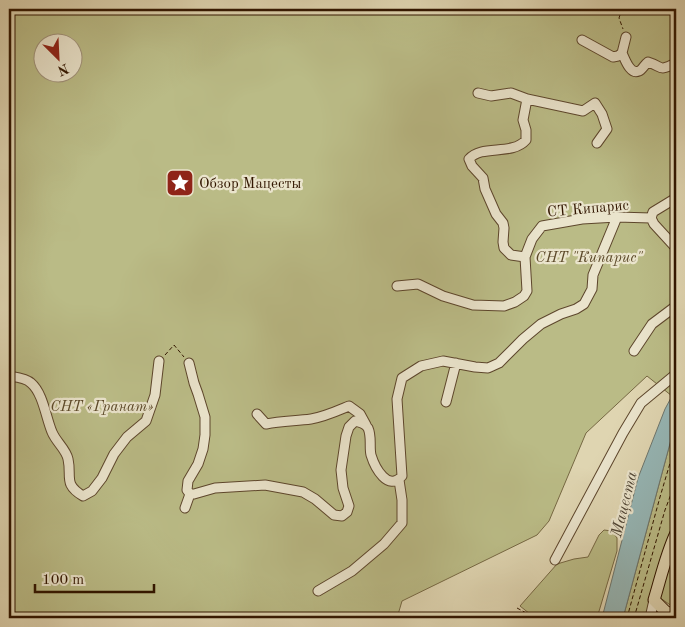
<svg xmlns="http://www.w3.org/2000/svg" width="685" height="627" font-family="'Old Standard TT',serif">
	<style>
		.green { fill: #babb86; stroke: #766843; fill-rule: evenodd }
		.water { fill: #96b6b5; stroke: #6e766d }
		.lines { fill: none; stroke-linecap: round; stroke-linejoin: round }
		.minor-casing { stroke: #5d462c; stroke-width: 11 }
		.major-casing { stroke: #321600; stroke-width: 13 }
		.path { stroke: #321600; stroke-width: 1; stroke-dasharray: 4 2.5; stroke-linecap: butt }
		.minor { stroke: #eae4cc; stroke-width: 9 }
		.major { stroke: #dfd5b1; stroke-width: 11 }
		.labels { text-anchor: middle; stroke-width: 4.5; stroke-linejoin: round; paint-order: stroke }
		.poi-label { font-size: 15px; fill: #321600; stroke: #eae4cc; text-anchor: start }
		.street-label { font-size: 15px; fill: #321600; stroke: #eae4cc }
		.park-label { font-size: 15px; font-style: italic; fill: #5b4828; stroke: #eae4cc }
		.water-label { font-size: 16px; font-style: italic; fill: #504636; stroke: #eae4cc }
	</style>
	<rect width="100%" height="100%" fill="#dfd5b1"/>
	<filter id="stains"><feTurbulence type="fractalNoise" baseFrequency=".004" numOctaves="4"/><feColorMatrix values="0 0 0 0 .2 0 0 0 0 .09 0 0 0 0 .02 0 0 0 .5 -.17"/></filter>
	<radialGradient id="worn" r=".72"><stop offset=".6" stop-color="#630" stop-opacity="0"/><stop offset="1" stop-color="#630" stop-opacity=".3"/></radialGradient>
	<path class="green" d="M9 9H676V392L672 396 647 376 586 433 549 521 537 535 402 601 397 618H9ZM42 42H72V72H42Z
		M676 427V609L656 595 650 618H623L672 436Z
		M604 530 612 531 617 538V551L597 618H535L520 606 557 564 574 559 588 557 599 535Z"/>
	<path class="water" d="M676 392V427L672 436 623 618H602L638 478 665 409 672 396Z"/>
	<g class="lines">
		<defs>
			<path id="minor" d="M626 37 622 53C625 59 630 75 639 71 642 70 645 64 648 62 664 67 657 72 676 63
				M582 40 613 57 618 56 622 53
				M478 93 491 96 511 93 527 99 523 120 526 130V140C512 156 482 144 469 159L472 166 483 178 485 189 496 214 503 223 504 228 503 242 504 248 511 255 525 257 532 239 542 226 582 219 617 217 651 218
				M527 99 583 111 595 103 602 114 607 129 597 143
				M676 129V130
				M676 198 653 212 651 218 654 224 676 248
				M397 286 418 284 443 296 473 305 504 306 515 302 524 296 527 291 525 257
				M634 351 652 324 676 306
				M189 363 194 383 198 394 205 417V435L203 449 198 464 188 481 187 490 190 494H194L215 488 265 485 303 492 315 499 334 515 342 516 347 512 349 506 343 488 341 470 346 436 349 427 355 421C360 422 365 423 368 428 372 437 369 447 371 455 375 468 388 492 402 476L397 399 402 378 421 366 443 361 475 367 488 368 499 363 523 339 541 324 561 314 576 309 584 304 592 289 593 275 617 217
				M9 376C15 377 26 378 31 383 43 393 46 418 52 432 56 442 66 449 68 459 72 477 63 484 83 496L92 491 102 478 114 454 127 437 146 421 155 395 159 361
				M446 402 456 363
				M257 414 266 424C281 421 296 421 311 419 324 417 337 411 349 406L360 414 366 425
				M185 508 190 494
				M555 560 623 433 641 403 676 374
				M318 591 352 571 384 544 402 523V500L399 480
				M650 618 654 600"/>
			<path id="major" d="M676 533C666 554 661 577 654 600L665 611 676 618"/>
		</defs>
		<use href="#minor" class="minor-casing"/>
		<use href="#major" class="major-casing"/>
		<path class="path" d="M622 9 619 18 623 29
			M165 355 174 345 184 357
			M517 608 530 615 532 618
			M493 617 496 618
			M627 618 660 497 676 443
			M634 618 665 510 676 481"/>
		<use href="#minor" class="minor"/>
		<use href="#major" class="major"/>
	</g>
	<defs>
		<symbol id="sight-square" viewBox="-11 -11 22 22"><rect x="-9" y="-9" width="18" height="18" rx="4" fill="#8f2418" stroke="#eae4cc"/><path d="M0-6L1.8-2.2L6-1.7L2.9 1.2L3.7 5.4L0 3.3L-3.7 5.4L-2.9 1.2L-6-1.7L-1.8-2.2Z" fill="#fff"/></symbol>
	</defs>
	<g fill-rule="evenodd">
		<use href="#sight-square" x="164" y="167" width="32" height="32"/>
	</g>
	<g class="labels">
		<g class="poi-label">
			<text x="199" y="188">Обзор Мацесты</text>
		</g>
		<g class="street-label">
			<text transform="translate(588 208) rotate(-5)" y="5">СТ Кипарис</text>
		</g>
		<g class="park-label">
			<text x="589" y="262">СНТ "Кипарис"</text>
			<text x="102" y="411">СНТ «Гранат»</text>
		</g>
		<g class="water-label">
			<text transform="translate(623 504) rotate(-76)" y="6">Мацеста</text>
		</g>
	</g>
	<rect width="685" height="627" fill="none" stroke="#dfd5b1" stroke-width="30"/>
	<rect x="10" y="10" width="665" height="607" fill="none" stroke="#321600" stroke-width="2.5"/>
	<rect x="15" y="15" width="655" height="597" fill="none" stroke="#321600"/>
	<g transform="translate(58 58) rotate(156)"><circle r="24" fill="#eae4cc" stroke="#a0927a"/>
	<path d="M0-4L9 19L0 12L-9 19Z" fill="#8f2418"/>
	<text y="-8" font-size="14" font-weight="bold" text-anchor="middle" fill="#321600">N</text>
	</g>
	<path d="M35 584v8h119v-8" fill="none" stroke="#321600" stroke-width="2.5"/>
	<text x="42" y="584" font-size="15" fill="#321600" stroke="#eae4cc" stroke-width="4" paint-order="stroke">100 m</text>
	<rect width="100%" height="100%" filter="url(#stains)"/>
	<rect width="100%" height="100%" fill="url(#worn)"/>
</svg>
